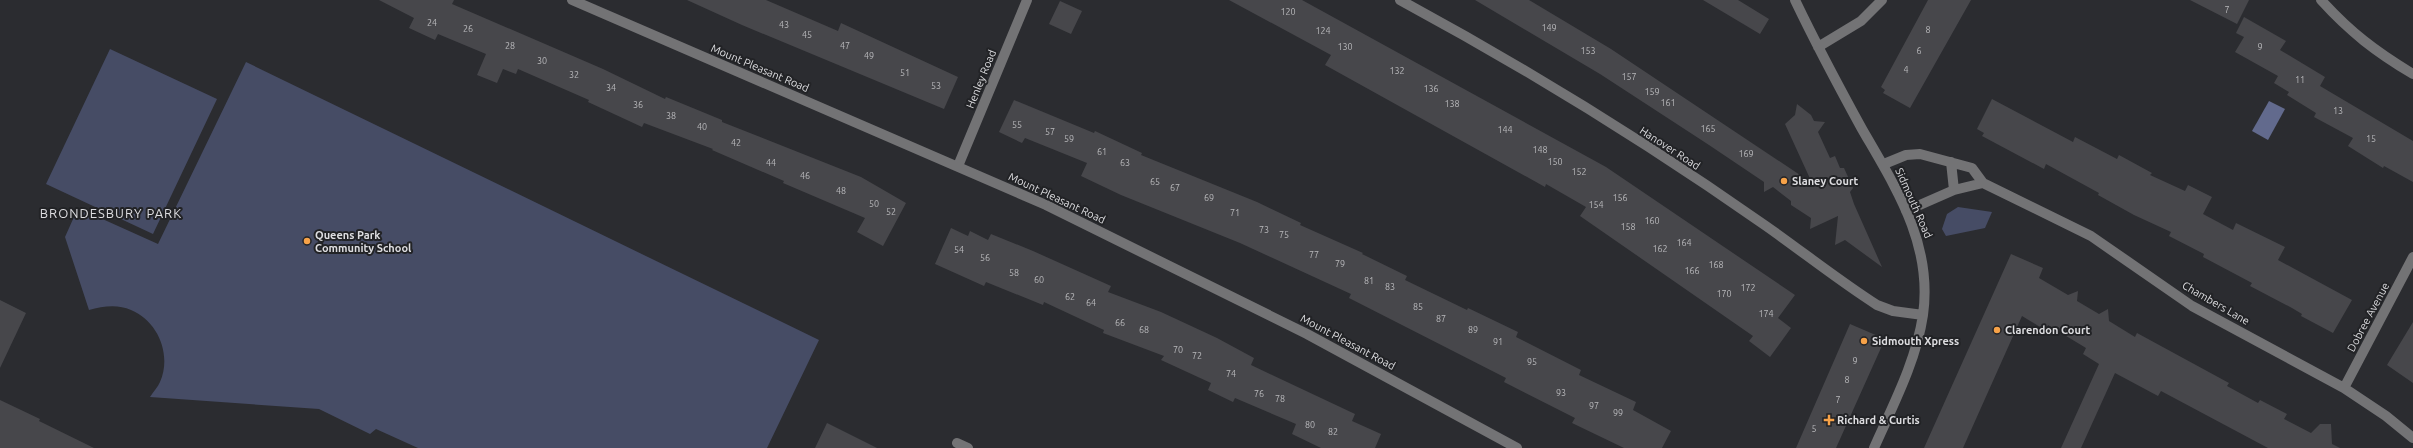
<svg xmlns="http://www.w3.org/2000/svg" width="2413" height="448" font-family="Ubuntu,sans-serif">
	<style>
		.green { fill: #464c65 }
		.water { fill: #626a8d }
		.building { fill: #47474b }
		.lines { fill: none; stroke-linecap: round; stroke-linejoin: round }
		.minor { stroke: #737375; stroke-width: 10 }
		.poi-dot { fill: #f7a248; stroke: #222326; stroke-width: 1.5 }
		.labels { text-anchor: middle; stroke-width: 4; stroke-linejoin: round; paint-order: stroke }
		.number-label { font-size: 9px; fill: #b8b8bb }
		.street-label { font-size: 11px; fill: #dddde0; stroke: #222326 }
		.poi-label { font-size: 11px; font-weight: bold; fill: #dddde0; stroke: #222326; text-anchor: start }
		.quarter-label { font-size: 13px; letter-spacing: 1px; fill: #dddde0; stroke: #222326 }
	</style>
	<rect width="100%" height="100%" fill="#2b2c30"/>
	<path class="green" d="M110 49 217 99 153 234 46 184Z
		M246 62 819 340 767 448H418L376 429 370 434 319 409 150 397C153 392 158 387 160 382 172 355 158 321 131 310 118 304 103 306 89 310L65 237 78 208 158 244Z
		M1958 207 1992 212 1985 228 1946 236 1942 229 1947 214Z"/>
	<path class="water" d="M2269 101 2285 109 2268 140 2252 131Z"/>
	<path class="building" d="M379 0H454L452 4 603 69 665 99 666 97 722 120V122L861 177 906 203 883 246 857 232 865 218 783 183 784 181 712 150 713 149 644 123 642 127 588 102 589 100 518 69 516 74 503 69 497 83 477 75 486 54 438 34 435 40 409 28 414 18Z
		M687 0H766L838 31 841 23 958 77 944 109 742 25Z
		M1229 0H1302L1606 167 1795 295 1778 318 1791 328 1770 357 1749 341 1753 336 1580 216 1586 207 1546 184 1545 187 1325 65 1331 55Z
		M1475 0H1529L1611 49 1812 183 1785 124 1795 115 1797 104 1811 115 1814 121 1825 122 1818 132 1830 158 1835 156 1840 168H1844L1853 188 1850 192 1854 204 1882 267 1845 240 1835 245 1838 216 1810 229 1811 218 1791 205V201L1773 187 1764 192V182L1709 145 1600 74Z
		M1703 0H1738L1769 19 1760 34Z
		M1928 0H1971L1910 108 1883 93 1885 90 1881 87Z
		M2190 0H2249L2237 24Z
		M1060 1 1082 11 1071 34 1049 24Z
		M2244 17 2286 41 2280 50 2325 77 2320 86 2413 141V182L2384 166 2383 168 2348 146 2353 138 2314 117 2316 113 2287 95 2289 92 2274 83 2278 76 2235 52 2244 37 2236 33Z
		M1992 99 2073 142 2075 137 2117 159 2119 155 2152 173 2150 175 2185 191 2188 185 2212 197 2203 214 2233 230 2236 223 2285 247 2278 260 2352 300 2333 333 2301 316 2302 314 2292 308 2250 286 2252 283 2203 257 2204 254 2169 236 2171 232 2134 215 2098 195 2099 193 2046 164 2044 169 1982 136 1984 133 1977 129Z
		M1014 100 1094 133 1095 131 1142 153 1141 155 1257 202 1301 223 1300 225 1363 253 1362 254 1407 276 1405 280 1467 310 1468 308 1518 332 1516 337 1581 370 1579 375 1636 402 1633 410 1671 431 1662 448H1624L1572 423 1575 418 1504 382 1506 378 1349 298 1351 294 1240 243 1121 195 1081 176 1087 163 1025 138 1022 143 999 132Z
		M951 228 968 236 970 231 988 240 991 234 1033 251 1111 286 1108 292 1161 312 1217 338 1254 358 1251 365 1355 414 1352 421 1381 434 1375 448H1321L1292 434 1296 424 1235 398 1233 402 1208 390 1211 383 1161 360 1164 356 1103 333 1104 330 1044 302 1043 305 986 282 984 286 935 264Z
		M2011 254 2043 268 2039 278 2068 295 2078 291 2077 301 2099 314 2108 309 2109 321 2135 337 2137 333 2229 383 2227 386 2258 403 2260 400 2287 414 2284 419 2311 433 2320 424H2331L2332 444 2340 448H2268L2161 391 2158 396 2115 373 2081 448H2061L2099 364 2083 354 2086 348 2048 325 2045 330 2022 316 1963 448H1924Z
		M0 300 26 313 0 368Z
		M2413 322V383L2387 365Z
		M1850 324 1885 339 1836 448H1796Z
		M0 400 40 419 39 421 94 448H0Z
		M827 423 877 448H815Z"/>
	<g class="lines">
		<path class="minor" d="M572 0 1046 205 1307 334 1517 448
			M1400 0C1526 68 1649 144 1766 226 1803 252 1838 280 1877 305L1893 311 1923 315
			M1795 0C1816 44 1839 87 1862 129 1896 188 1933 244 1923 315 1916 362 1893 405 1874 448
			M2321 0C2350 32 2376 52 2413 74
			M1818 47 1861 21 1882 0
			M1951 162 1954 190
			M1884 164 1906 155 1920 154 1972 168 1983 183 2091 236 2192 306 2344 388 2386 416 2413 438
			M958 166 1027 0
			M1906 211 1954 190 1983 183
			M2344 388 2413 257
			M957 443 968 448"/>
	</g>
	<g class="poi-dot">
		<circle cx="1784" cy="181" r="4"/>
		<circle cx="307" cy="241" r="4"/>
		<circle cx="1997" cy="330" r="4"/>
		<circle cx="1864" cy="341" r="4"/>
		<path d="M1827 414h4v4h4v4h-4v4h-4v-4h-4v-4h4z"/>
	</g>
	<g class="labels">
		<g class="number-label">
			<text x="2227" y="13">7</text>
			<text x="1288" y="15">120</text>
			<text x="432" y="26">24</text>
			<text x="784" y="28">43</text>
			<text x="1549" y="31">149</text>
			<text x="468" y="32">26</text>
			<text x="1928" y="33">8</text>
			<text x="1323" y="34">124</text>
			<text x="807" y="38">45</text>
			<text x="510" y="49">28</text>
			<text x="845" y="49">47</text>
			<text x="1345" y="50">130</text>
			<text x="2260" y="50">9</text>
			<text x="1588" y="54">153</text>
			<text x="1919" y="54">6</text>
			<text x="869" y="59">49</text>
			<text x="542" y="64">30</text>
			<text x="1906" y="73">4</text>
			<text x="1397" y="74">132</text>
			<text x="905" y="76">51</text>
			<text x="574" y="78">32</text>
			<text x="1629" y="80">157</text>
			<text x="2300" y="83">11</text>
			<text x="936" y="89">53</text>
			<text x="611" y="91">34</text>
			<text x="1431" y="92">136</text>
			<text x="1652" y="95">159</text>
			<text x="1668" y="106">161</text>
			<text x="1452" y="107">138</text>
			<text x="638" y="108">36</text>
			<text x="2338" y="114">13</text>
			<text x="671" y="119">38</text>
			<text x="1017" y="128">55</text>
			<text x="702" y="130">40</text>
			<text x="1708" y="132">165</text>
			<text x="1505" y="133">144</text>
			<text x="1050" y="135">57</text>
			<text x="1069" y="142">59</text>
			<text x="2371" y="142">15</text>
			<text x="736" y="146">42</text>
			<text x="1540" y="153">148</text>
			<text x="1102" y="155">61</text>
			<text x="1746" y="157">169</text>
			<text x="1555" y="165">150</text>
			<text x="771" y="166">44</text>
			<text x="1125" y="166">63</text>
			<text x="1579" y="175">152</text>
			<text x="805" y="179">46</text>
			<text x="1155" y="185">65</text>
			<text x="1175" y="191">67</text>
			<text x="841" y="194">48</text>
			<text x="1209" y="201">69</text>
			<text x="1620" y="201">156</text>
			<text x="874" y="207">50</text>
			<text x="1596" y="208">154</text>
			<text x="891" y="215">52</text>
			<text x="1235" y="216">71</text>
			<text x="1652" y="224">160</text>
			<text x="1628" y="230">158</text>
			<text x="1264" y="233">73</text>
			<text x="1284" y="238">75</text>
			<text x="1684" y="246">164</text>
			<text x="1660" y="252">162</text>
			<text x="959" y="253">54</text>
			<text x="1314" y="258">77</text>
			<text x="985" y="261">56</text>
			<text x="1340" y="267">79</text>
			<text x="1716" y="268">168</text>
			<text x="1692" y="274">166</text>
			<text x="1014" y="276">58</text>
			<text x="1039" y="283">60</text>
			<text x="1369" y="284">81</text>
			<text x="1390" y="290">83</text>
			<text x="1748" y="291">172</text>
			<text x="1724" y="297">170</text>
			<text x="1070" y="300">62</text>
			<text x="1091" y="306">64</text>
			<text x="1418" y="310">85</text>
			<text x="1766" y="317">174</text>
			<text x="1441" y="322">87</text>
			<text x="1120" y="326">66</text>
			<text x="1144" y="333">68</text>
			<text x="1473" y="333">89</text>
			<text x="1498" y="345">91</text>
			<text x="1178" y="353">70</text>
			<text x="1197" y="359">72</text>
			<text x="1855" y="364">9</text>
			<text x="1532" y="365">95</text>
			<text x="1231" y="377">74</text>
			<text x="1847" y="383">8</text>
			<text x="1561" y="396">93</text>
			<text x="1259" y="397">76</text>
			<text x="1280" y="402">78</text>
			<text x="1838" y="403">7</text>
			<text x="1594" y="409">97</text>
			<text x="1618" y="416">99</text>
			<text x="1310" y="428">80</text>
			<text x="1814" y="432">5</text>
			<text x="1333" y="435">82</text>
		</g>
		<g class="street-label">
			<text transform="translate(760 68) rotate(23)" y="4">Mount Pleasant Road</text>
			<text transform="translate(981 79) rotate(-68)" y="4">Henley Road</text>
			<text transform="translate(1670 148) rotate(33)" y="4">Hanover Road</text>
			<text transform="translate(1057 198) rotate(25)" y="4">Mount Pleasant Road</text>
			<text transform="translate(1914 203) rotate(66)" y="4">Sidmouth Road</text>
			<text transform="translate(2216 303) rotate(30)" y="4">Chambers Lane</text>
			<text transform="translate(2368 317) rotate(-62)" y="4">Dobree Avenue</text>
			<text transform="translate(1348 342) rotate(28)" y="4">Mount Pleasant Road</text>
		</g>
		<g class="poi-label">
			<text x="1792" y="185">Slaney Court</text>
			<text x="315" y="239">Queens Park<tspan x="315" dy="13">Community School</tspan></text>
			<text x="2005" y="334">Clarendon Court</text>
			<text x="1872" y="345">Sidmouth Xpress</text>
			<text x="1837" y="424">Richard &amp; Curtis</text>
		</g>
		<g class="quarter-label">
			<text x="111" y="218">BRONDESBURY PARK</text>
		</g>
	</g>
</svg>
